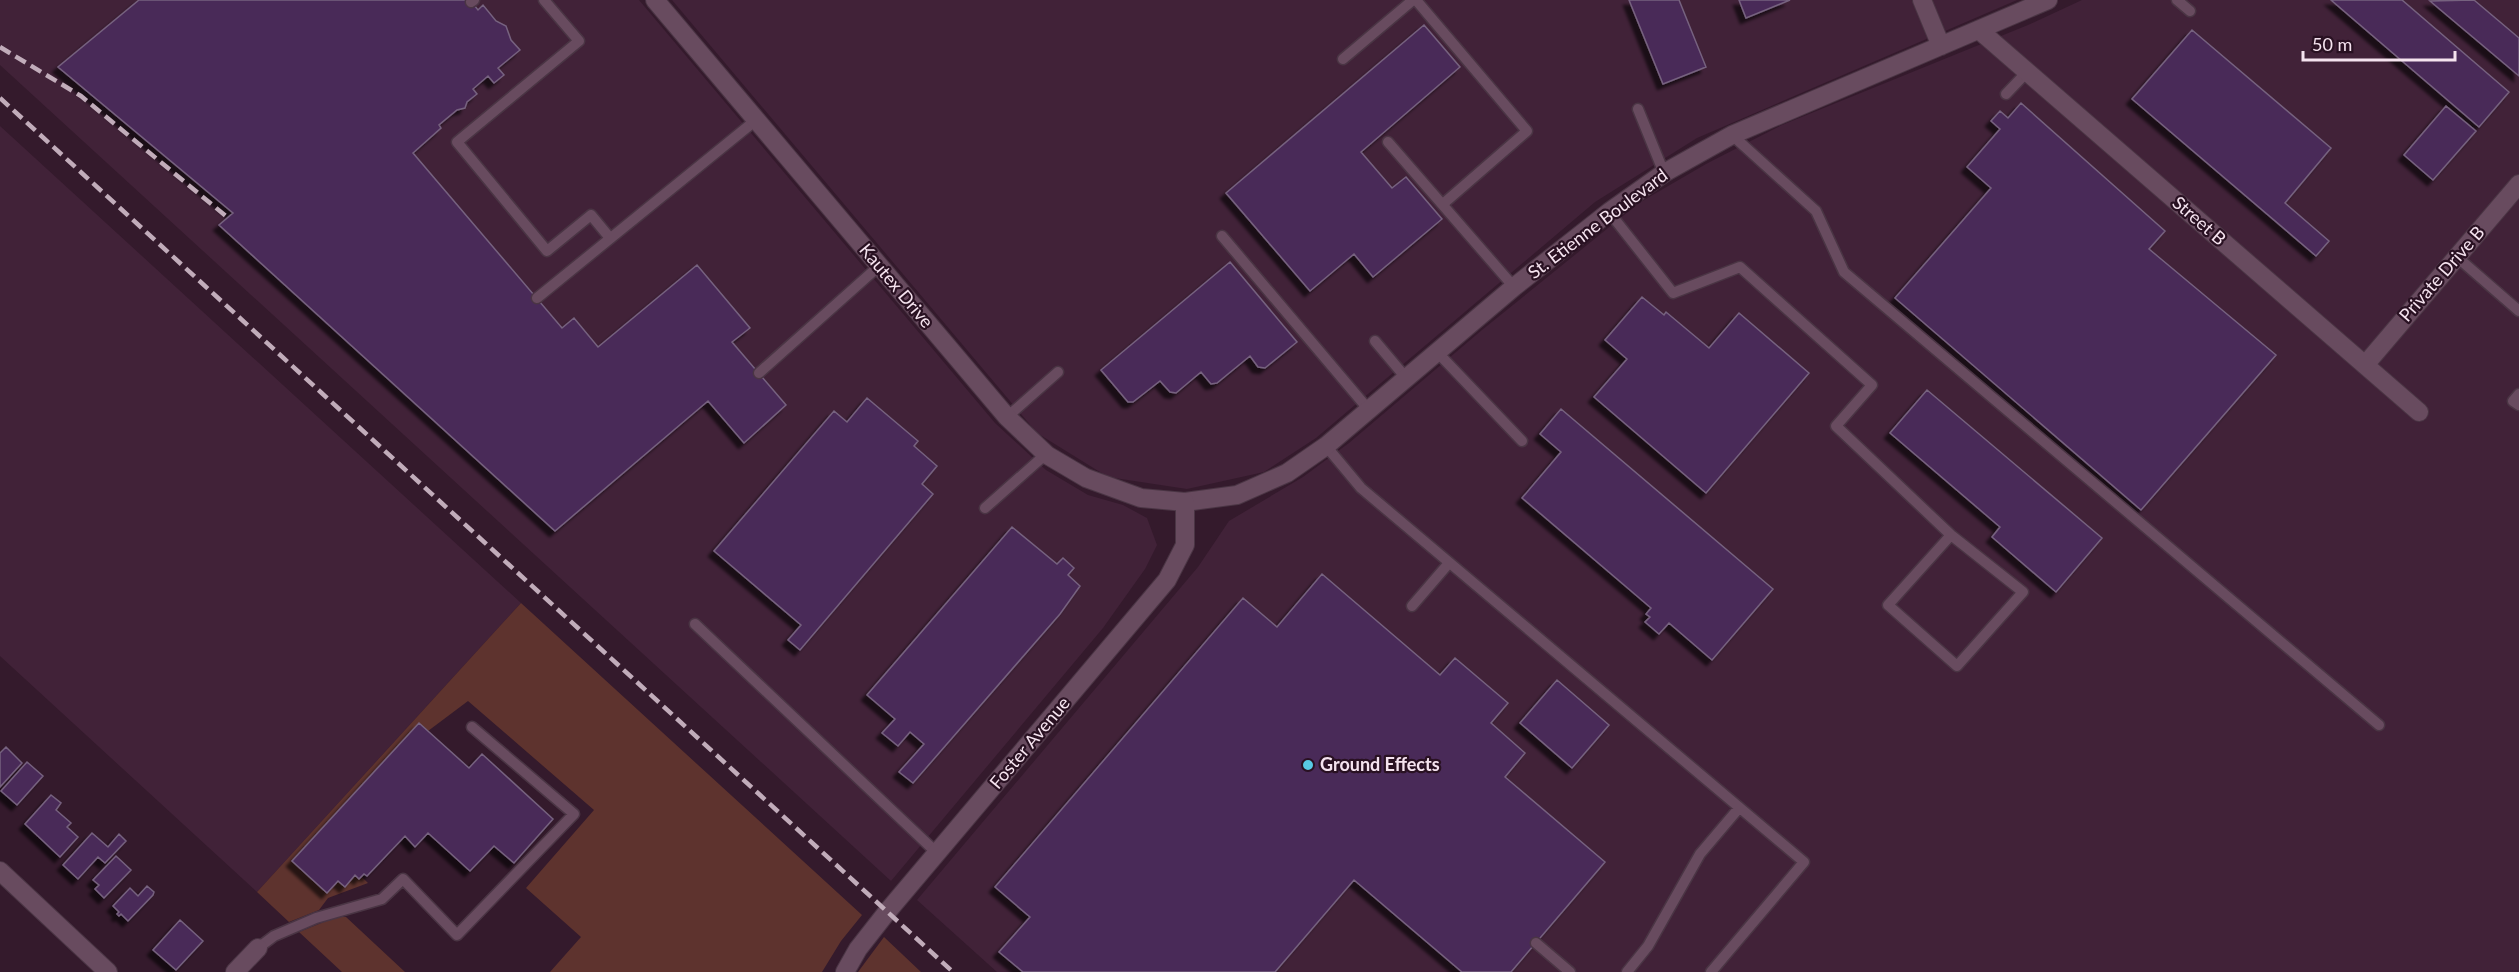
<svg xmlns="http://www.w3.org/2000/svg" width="2519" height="972" font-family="Lato,sans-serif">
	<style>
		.built { fill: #412238 }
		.green { fill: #5e332e }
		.building { fill: #4a2959; stroke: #76627f; stroke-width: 1.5; filter: url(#shadow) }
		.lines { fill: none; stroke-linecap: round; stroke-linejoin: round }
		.lane-casing { stroke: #4a3544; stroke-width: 13 }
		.street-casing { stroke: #4a3544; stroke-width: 20 }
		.secondary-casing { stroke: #4a3544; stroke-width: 20 }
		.lane { stroke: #684b5f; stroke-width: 10 }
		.street { stroke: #684b5f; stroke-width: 18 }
		.secondary { stroke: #684b5f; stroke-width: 18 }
		.rail { stroke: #c1acba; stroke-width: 4.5; stroke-dasharray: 12 6; stroke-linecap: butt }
		.poi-dot { fill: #58c9e4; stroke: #291122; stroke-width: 2 }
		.labels { text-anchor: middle; stroke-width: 4.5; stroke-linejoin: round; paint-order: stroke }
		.street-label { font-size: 18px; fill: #f5e3ef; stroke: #291122 }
		.poi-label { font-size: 18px; font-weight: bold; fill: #f5e3ef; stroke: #291122; text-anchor: start }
	</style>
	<defs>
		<filter id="shadow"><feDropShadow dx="-5.5" dy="5.5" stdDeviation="1.5" flood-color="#0009"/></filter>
	</defs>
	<rect width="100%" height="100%" fill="#341a2c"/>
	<path class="built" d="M0 0H639L995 423 1046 470 1088 495 1123 505 1147 518 1157 545 1145 569 1103 628 891 881 0 65Z
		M672 0H2017L1697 138 1595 202 1316 438 1264 472 1187 489 1108 477 1037 433Z
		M2082 0H2519V972H997L917 900 1198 567 1229 521 1303 477 1349 443 1482 330 1639 203 1706 164 1782 125 2028 25Z
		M0 126 521 603 257 892 0 656Z"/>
	<path class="green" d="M521 603 862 915 841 941 822 972H550L581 937 526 888 594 810 468 701 428 731 419 723 292 860 327 893 338 881 345 886 355 875 359 879 362 877 368 883 328 898 319 910 289 922 257 892Z
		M336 917H346L405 972H342L299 932Z
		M884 937 921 972H858Z"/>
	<path class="building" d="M139 0H470L478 10 483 5 496 21 506 26 511 40 520 50 498 68 504 75 494 83 488 76 473 89 477 94 467 102 465 108 457 110 439 125 441 128 413 153 562 328 574 318 598 347 697 265 750 328 732 342 786 405 744 443 708 401 555 531 219 225 233 213 58 67Z
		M1629 0H1679L1706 67 1663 84Z
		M1739 0H1790L1746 18Z
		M2331 0H2402L2509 92 2479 127Z
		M2474 0 2519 38V76L2430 1Z
		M1424 25 1460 67 1361 152 1392 188 1406 177 1442 219 1373 277 1354 254 1310 291 1226 193Z
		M2192 30 2331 148 2285 203 2329 241 2316 256 2132 99Z
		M2021 103 2165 231 2149 249 2276 355 2141 510 1895 298 1991 188 1967 167 2000 129 1991 121 2000 111 2008 118Z
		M2446 106 2476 131 2433 180 2404 155Z
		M1230 262 1297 342 1265 368 1258 367 1250 356 1217 383 1211 384 1201 372 1176 393 1170 392 1160 381 1133 402H1128L1101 370Z
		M1642 297 1664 315 1666 312 1709 348 1739 313 1809 373 1706 493 1594 397 1627 359 1605 340Z
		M1927 390 2102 538 2056 592 1992 537 2000 527 1890 433Z
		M867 398 918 441 914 446 937 466 922 484 933 494 800 650 788 640 801 625 714 551 834 411 847 422Z
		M1561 409 1773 589 1712 660 1669 623 1659 634 1645 622 1650 617 1646 614 1651 608 1522 498 1561 452 1540 434Z
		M1012 527 1057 564 1063 558 1074 568 1068 575 1080 586 1060 614 913 783 899 772 924 744 910 732 898 746 882 733 895 719 867 695Z
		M1322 574 1440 675 1455 658 1508 703 1491 723 1525 753 1505 777 1605 862 1511 972H1462L1354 880 1275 972H1023L999 952 1030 917 995 887 1243 598 1277 627Z
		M1557 680 1609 725 1572 768 1520 723Z
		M419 723 469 768 482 754 553 819 514 863 494 846 470 871 428 833 415 847 405 836 367 876 364 874 359 879 355 875 345 887 338 881 327 893 292 861Z
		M6 747 22 763 0 787V753Z
		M27 762 43 776 17 805 1 791Z
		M51 795 61 803 56 810 71 823 67 827 78 837 60 857 25 824Z
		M92 833 108 847 119 834 126 841 105 863 98 857 78 879 63 865Z
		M116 856 131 870 104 898 95 889 99 885 93 880Z
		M147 886 154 892 153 895 128 921 121 914 119 916 117 914 119 912 113 906 130 888 138 896Z
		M180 920 203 941 176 970 153 950Z"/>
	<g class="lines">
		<defs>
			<path id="lane" d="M544 0 579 41 457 142 547 251 591 215 610 238
				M1416 0 1527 131 1443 204
				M2177 0 2190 11
				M471 2 474 0
				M1343 59 1413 0
				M2006 94 2027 72
				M1638 109 1664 173
				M1732 135 1816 211 1844 272 2379 725
				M1388 142 1514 287
				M1609 212 1673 293 1740 267 1872 385 1836 426 1951 535 2023 592 1957 666 1888 605 1951 535
				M1222 236 1369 410
				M2457 257 2519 311
				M537 298 756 120
				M1375 341 1407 379
				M1438 353 1522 441
				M759 373 879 266
				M2519 394 2513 401 2519 405
				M1007 417 1058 372
				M1326 446 1361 488 1804 862 1711 972
				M985 508 1046 454
				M1412 606 1449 563
				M695 624 937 853
				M1536 943 1570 972
				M258 948 274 936 316 918 382 899 403 879 457 935 574 814 472 727
				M1627 972 1648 946 1700 854 1739 808"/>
			<path id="street" d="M1922 0 1941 46
				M1979 30 2419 412
				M2365 365 2519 184
				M1185 502 1237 495 1287 473 1326 446 1514 287 1609 212 1664 173 1732 135 2048 0
				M0 871 108 972
				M235 972 258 948"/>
			<path id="secondary" d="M655 0 1007 417 1047 455 1086 478 1141 498 1185 502V545L1167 580 887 912 858 949 845 972"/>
		</defs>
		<use href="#lane" class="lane-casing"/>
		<use href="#street" class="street-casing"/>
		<use href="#secondary" class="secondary-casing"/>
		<use href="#lane" class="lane"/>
		<use href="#street" class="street"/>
		<use href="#secondary" class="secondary"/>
		<path class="rail" d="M0 47 81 96 227 217
			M0 98 953 972"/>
	</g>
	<circle class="poi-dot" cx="1308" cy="765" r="6"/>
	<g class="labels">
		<g class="street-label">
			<text transform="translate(2199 221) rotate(41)" y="6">Street B</text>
			<text transform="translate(1598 224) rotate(-37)" y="6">St. Etienne Boulevard</text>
			<text transform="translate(2442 274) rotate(-49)" y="6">Private Drive B</text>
			<text transform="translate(896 286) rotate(50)" y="6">Kautex Drive</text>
			<text transform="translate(1030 743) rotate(-50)" y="6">Foster Avenue</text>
		</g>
		<g class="poi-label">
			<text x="1320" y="771">Ground Effects</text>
		</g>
	</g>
	<path d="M2303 51v9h152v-9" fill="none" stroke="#f5e3ef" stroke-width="3"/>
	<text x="2312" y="51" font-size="18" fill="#f5e3ef" stroke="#291122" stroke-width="4.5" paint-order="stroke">50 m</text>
</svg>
